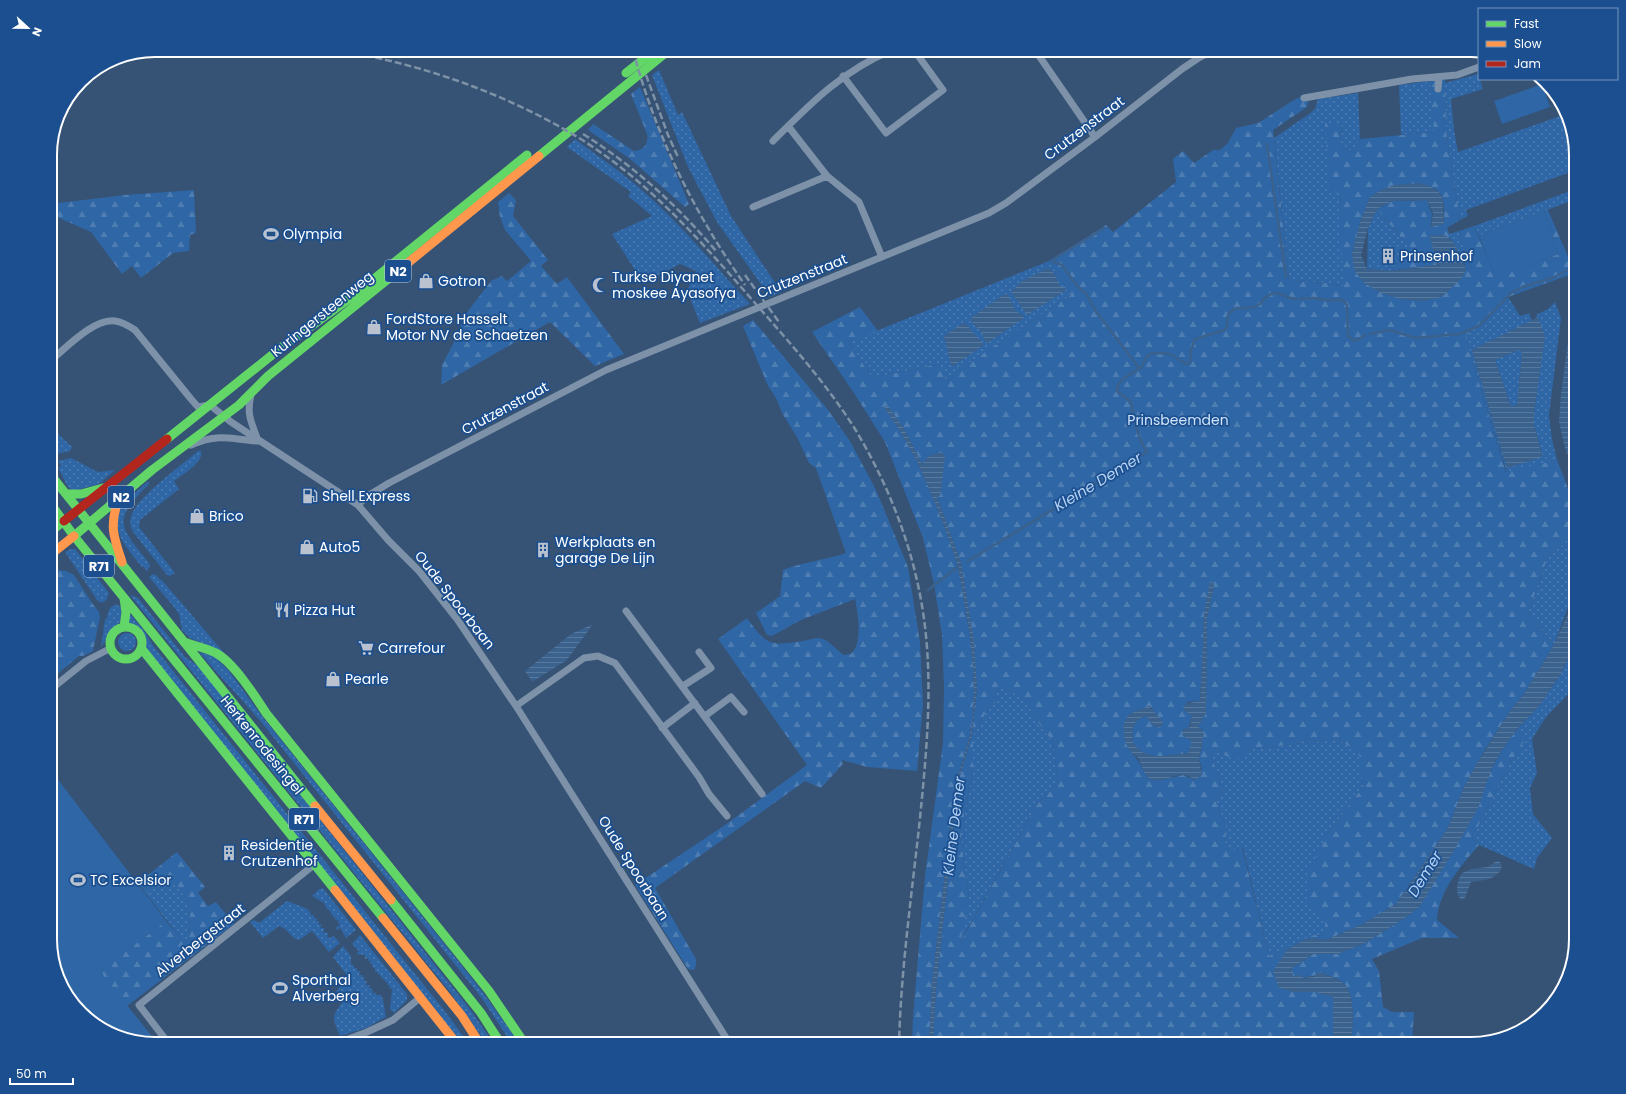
<svg xmlns="http://www.w3.org/2000/svg" width="1626" height="1094" font-family="Poppins,sans-serif">
	<style>
		.green { fill: url(#green-dots) }
		.forest { fill: url(#forest-firs); fill-rule: evenodd }
		.pitch { fill: #2f66a5 }
		.water { fill: url(#water-rules); fill-rule: evenodd }
		.lines { fill: none; stroke-linecap: round; stroke-linejoin: round }
		.stream { stroke: #3b618d; stroke-width: 2.5 }
		.street { stroke: #7d92a8; stroke-width: 7 }
		.fast { stroke: #63d668; stroke-width: 9 }
		.slow { stroke: #ff974d; stroke-width: 9 }
		.jam { stroke: #b3261e; stroke-width: 9 }
		.rail { stroke: #7e92a7; stroke-width: 2.5; stroke-dasharray: 7 3; stroke-linecap: butt }
		.labels { text-anchor: middle; stroke-width: 3.5; stroke-linejoin: round; paint-order: stroke }
		.shield { fill: #1b4f8f; stroke: #bbcadd; stroke-width: 1 }
		.shield-label { font-size: 13px; font-weight: bold; fill: #fff }
		.street-label { font-size: 14px; fill: #fff; stroke: #1b4f8f }
		.poi-label { font-size: 14px; fill: #fff; stroke: #1b4f8f; text-anchor: start }
		.park-label { font-size: 14px; fill: #cfe3fa; stroke: #1b4f8f }
		.water-label { font-size: 15px; font-style: italic; fill: #b5d3f5; stroke: #1b4f8f }
		.rim { fill: none; stroke: #fff; stroke-width: 2 }
	</style>
	<defs>
		<pattern id="green-dots" width="8" height="8" patternUnits="userSpaceOnUse"><rect width="8" height="8" fill="#2f66a5"/><path d="M2 2h.1M6 6h.1" fill="none" stroke="#4e7db2" stroke-width="1.8" stroke-linecap="round"/></pattern>
		<pattern id="forest-firs" width="22" height="20" patternUnits="userSpaceOnUse"><rect width="22" height="20" fill="#2f66a5"/><path d="M5 1l3.5 6h-7zM16 11l3.5 6h-7z" fill="#4e7db2"/></pattern>
		<pattern id="water-rules" width="6" height="5" patternUnits="userSpaceOnUse"><rect width="6" height="5" fill="#3b618d"/><path d="M0 2.5h6" fill="none" stroke="#58799e"/></pattern>
	</defs>
	<rect width="100%" height="100%" fill="#365274"/>
	<path class="green" d="M659 70 678 115 682 112 731 216 781 292 770 297 717 222 688 167 652 75Z
		M1478 74 1483 89 1451 99 1454 130 1458 152 1566 114 1576 155V170L1466 210 1468 216 1460 220 1446 131 1445 83Z
		M1430 81 1435 132 1401 135 1399 85Z
		M1358 93 1360 139 1352 151 1342 148 1341 141 1342 123H1326L1340 192 1344 287 1329 283 1289 281 1274 138 1309 114 1315 109 1318 99Z
		M575 139C596 155 617 169 636 185 678 220 713 264 750 304L700 323 687 291 696 271 680 264 643 283 612 234 652 216 628 196 631 192 567 147Z
		M1576 189V199L1479 236 1474 226Z
		M1377 209 1410 248 1390 271 1367 269 1368 228Z
		M1459 231 1471 270 1464 262 1450 238 1449 234Z
		M1049 261 1071 295 944 380 939 364 872 378 849 342Z
		M1508 297 1520 316 1529 313 1532 321 1472 350 1507 468 1542 455 1534 424V413L1544 336 1536 315 1548 309 1555 302 1561 318 1549 415 1552 439 1557 460 1507 473 1465 336Z
		M1520 349 1522 353 1517 405 1511 407 1495 360Z
		M50 424 55 431 72 447 70 451 57 454 55 450H52Z
		M198 451H201C205 461 182 475 174 481L179 489 140 520 139 527 175 573 170 576 167 575 133 532C130 526 129 520 132 514 138 497 183 464 198 451Z
		M71 458 98 472 115 470 99 484 73 491 68 487 58 468 61 466 58 461Z
		M147 482 150 483C112 521 118 524 149 563L150 566 147 571 143 566 142 567C126 547 105 526 126 501 133 494 141 488 147 482Z
		M1576 532V586L1554 645 1528 613 1547 559Z
		M71 549H75L109 593C107 600 104 606 97 600L65 552Z
		M153 574 156 575 160 580 161 579 225 654 190 638 182 630 179 614 174 607 149 577Z
		M130 595 138 598 185 657 198 666 469 1008 494 1044H487L450 992Z
		M116 604 122 608 120 622 109 633 106 640 101 647 105 619H107C108 610 109 608 116 604Z
		M129 613 143 629 154 647 444 1010 469 1044H461L146 648C144 633 141 628 127 623Z
		M118 642a9 9 0 1 1 18 0a9 9 0 1 1-18 0Z
		M1576 641V686L1546 717 1532 739 1537 773 1530 788 1533 814 1552 838 1537 858 1534 869 1479 845 1472 838 1509 765 1527 737 1517 729 1539 706 1560 675Z
		M199 652 214 656 229 671 258 711 478 986 520 1044H512L481 997 266 728C245 702 221 678 199 652Z
		M1004 687 1025 700 1044 731 1053 741 1058 782 1036 806 959 944 969 897 964 865 961 833 973 769V735L985 714 998 699 994 690Z
		M1337 739 1360 752 1363 787 1327 834 1325 936 1314 935 1269 956 1243 848 1232 851 1225 848 1226 827 1214 797 1223 792 1212 758 1214 750 1235 759 1253 749Z
		M170 875 190 905 189 949 146 894Z
		M323 888 356 930 346 938 340 928 337 930 335 927 340 926 338 925 340 924 338 923 339 921 335 920 336 918 333 917V915H331V912L326 908 324 903 312 896 318 890Z
		M287 901 308 909 309 912 311 911 310 915H314V918H317L316 921H319V925L322 924 320 928H325L323 932 328 933 327 937 331 938 333 935 340 943 329 952 312 931 299 940C290 938 290 930 279 926L263 938 250 922 254 920 259 923Z
		M360 935 407 994V1000L394 1013 390 1009 392 989 389 988 390 986 387 985 388 983 385 982V980L382 979V977L380 976V974L378 975V972H375V968L372 967 373 965 370 964 371 961H368V958L365 959V955L356 954 359 951 352 944Z
		M343 946 351 956V965H354V968H357V971H360L359 975H363L362 978 365 977 364 981H367L366 985H370L369 988H372L373 994 376 992V995H381C385 1003 384 1009 386 1017L366 1028 340 1036C333 1019 330 1017 343 1002V999L336 991 349 978 333 957Z"/>
	<path class="forest" d="M1445 79 1446 131 1460 220 1447 228 1451 238 1430 236 1435 255 1436 265 1390 271 1410 248 1377 209 1392 201 1427 200 1432 214 1431 226 1444 224C1444 216 1445 202 1441 195 1431 175 1387 193 1370 197L1361 219 1352 254 1364 283 1466 270 1464 262 1471 269 1459 231 1474 226 1496 277 1558 254 1544 211 1548 210 1572 266V274L1508 297 1465 336 1506 472 1557 460C1566 483 1576 506 1576 532L1547 559 1528 613 1554 645 1524 694 1510 711 1483 753 1464 787 1448 828 1396 904 1361 925 1326 940 1314 938 1286 951 1293 992H1316L1334 997 1333 1044H933L936 989 954 824 959 779 972 734 977 689 964 580 961 563 937 497 943 470 925 461 922 464 903 427 886 409 900 431 917 461 933 498 946 531 958 566 970 636 973 666 974 691 973 718 969 739 955 786 932 983 929 1044H912L913 1017 925 876 943 743 944 686 942 635 934 584 923 538 885 442 854 393 812 332 860 307 878 331 849 342 872 378 939 364 945 379 1071 295 1049 261 1106 225 1113 232 1176 182 1173 159 1183 151 1194 163 1213 150H1220L1228 143 1236 128 1258 123 1294 100 1310 93 1307 107 1273 130 1289 281 1329 283 1343 287 1340 193 1330 192 1325 123H1342L1341 141 1342 148 1352 151 1360 139 1434 132 1430 81ZM1214 585 1207 618 1206 713 1198 726 1202 730V746L1199 759 1202 769 1195 780 1183 775 1161 780 1148 778C1142 767 1138 759 1130 751V715L1149 706 1152 708 1154 726 1146 716C1133 719 1131 730 1133 742 1144 763 1168 755 1188 753L1191 745V740L1184 736 1183 730 1189 727 1192 715 1185 711 1187 702 1199 701 1200 700 1203 645 1204 612ZM1004 687 1025 700 1044 731 1053 741 1058 782 1036 806 960 943 969 897 964 865 961 833 973 769V735L985 714 998 699 994 690ZM1337 739 1359 752 1363 787 1327 834 1308 873 1307 900 1325 919V936L1314 935 1269 956 1242 847 1232 851 1225 848 1226 827 1214 797 1223 792 1212 758 1214 750 1235 760 1253 749Z
		M640 87 689 204 685 207 629 158 588 130 593 124 634 151C644 150 649 144 647 134L631 94Z
		M194 190 196 233 190 235 189 251 173 253 141 278 132 266 122 274 91 232 50 214V204L125 195Z
		M509 193 516 200 513 216 548 260 541 266 557 284 567 277 624 354 595 366 550 322 441 385 442 365 455 340 465 315 491 281 502 276 507 281 531 261 505 230 500 217 498 202Z
		M753 320 828 410 850 441 876 490 908 567 920 642 923 705 917 771 867 767 842 760 843 764 821 788 805 781 655 888 696 959V965L694 970 688 969 635 885 725 825 807 765 718 639 747 618C767 646 770 646 803 641 808 640 814 638 818 638 828 638 836 650 844 655L851 654C863 643 858 614 855 599L801 620 772 636 767 635 756 613 780 596 783 570C803 562 825 560 846 553L816 468 809 463 797 437 782 413 776 398 768 386 743 326Z
		M58 570 66 571 74 575 92 603 99 612 100 617 93 651 83 656H79L50 680V571Z
		M1517 729 1527 737 1509 765 1472 838 1479 845C1460 867 1439 891 1437 920L1459 938H1422L1372 959 1379 971 1383 1007 1392 1012H1414L1412 1044H1351C1352 1027 1357 995 1343 983 1338 978 1327 975 1320 973 1310 978 1303 978 1292 976V968L1313 954H1337L1363 944 1405 918 1420 906 1501 751Z
		M177 852 205 887 198 893 208 906 216 902 234 924 127 1006 99 971 166 921 189 948 190 905 170 876 146 894 138 883Z"/>
	<path class="pitch" d="M1542 84 1550 107 1502 124 1494 101Z
		M1544 211 1558 254 1496 278 1479 236Z
		M50 769 166 921 100 971 158 1044 96 1026 64 991 50 946Z"/>
	<path class="water" d="M1421 183C1448 192 1442 198 1444 224L1431 227 1433 213 1427 200 1392 201 1377 209 1368 228 1361 255 1367 269 1390 271 1436 265 1435 255 1430 236C1434 236 1439 234 1443 235 1454 236 1463 260 1466 270L1462 278 1442 297 1423 301 1400 299 1381 293 1364 283 1354 270 1352 254 1361 219 1370 197 1381 190 1394 185Z
		M1048 268C1055 272 1058 280 1060 287H1065L1066 290 1027 315 1011 292 1022 281Z
		M1005 294 1008 295 1016 311 1023 316 1024 318 987 343C983 340 984 337 982 333 979 328 973 326 971 319L973 316Z
		M1576 302V476L1565 448 1559 422 1561 394 1573 304Z
		M1538 317 1545 336 1534 413V424L1542 457 1507 468 1472 350ZM1520 349 1522 353 1517 405 1511 407 1495 360Z
		M963 323 966 324 984 345 953 366 951 365 944 336Z
		M885 406 889 407 903 427 922 464C929 455 930 455 942 452L945 456 941 491 940 496 937 497 961 563 974 640 977 689 972 734 959 779 954 824 936 989 933 1044H929L932 983 955 786 969 739 973 718 974 691 973 666 970 636 958 566 946 531 933 498 917 461 900 431 885 409Z
		M1210 582H1212L1214 585 1207 618 1206 713 1198 726 1204 733 1199 759 1202 775 1195 780C1192 778 1187 775 1184 775 1173 774 1162 784 1150 779 1143 775 1142 764 1138 758 1135 755 1131 753 1129 750 1124 741 1120 723 1129 715 1134 711 1143 709 1149 706L1161 719 1163 723 1160 728 1154 726 1146 716C1133 719 1131 730 1133 742 1144 763 1168 755 1188 753L1191 745V740L1183 736 1182 732 1183 730 1190 727 1192 715 1185 711 1183 708 1185 704 1199 701 1200 700 1203 645 1204 612Z
		M1576 595V641L1560 675 1539 706 1517 729 1501 751 1491 770 1479 806 1458 844 1420 906 1405 918 1363 944 1337 954H1313L1292 968 1293 976 1299 975 1304 978 1313 977 1320 972C1327 976 1337 978 1343 983 1357 995 1352 1027 1351 1044H1333V997L1316 992H1293L1278 987 1273 971 1286 951 1303 940 1314 938 1326 940 1361 925 1396 904 1448 828 1464 787 1478 762 1510 711 1524 694 1554 645Z
		M593 624 567 660 532 682 525 671 571 634Z
		M1499 861 1502 866C1498 880 1484 880 1471 882L1465 898 1461 900C1454 890 1457 882 1462 873L1471 869 1488 867 1495 862Z"/>
	<g class="lines">
		<path class="stream" d="M1267 144 1286 277
			M1104 228 1087 239 1058 256 1053 262 1062 265 1077 286 1087 295 1095 310 1139 368
			M1300 299 1314 298 1326 300H1343L1347 305 1348 336 1353 340H1358L1365 335
			M1370 334 1389 330 1416 338 1459 334 1479 326 1511 293 1522 287 1552 278 1570 269
			M968 561 1147 452C1137 436 1134 420 1131 402L1117 391C1117 379 1131 375 1140 368 1146 363 1144 353 1156 353 1161 353 1170 353 1174 356 1179 359 1181 362 1187 364L1190 362 1191 350 1195 339 1225 330C1230 324 1225 317 1230 312 1236 305 1249 310 1257 306 1263 302 1267 293 1275 293 1282 293 1289 299 1296 299
			M928 590 960 565"/>
		<path class="street" d="M1035 50 1095 137
			M843 76 886 133 943 90 914 50
			M1438 89 1439 77
			M1304 98 1412 79 1457 75 1479 67
			M788 126 827 176 859 202 882 257
			M773 141C811 103 842 71 892 50
			M753 207 827 176
			M50 361C66 348 94 318 115 321 123 322 129 326 135 330L191 399 198 407 210 405 231 422 358 505 388 540 419 571 457 619 516 706 730 1044
			M251 395C246 415 252 423 258 441
			M191 445C218 433 229 439 257 441
			M358 505 366 497 389 483 606 370 989 213 1006 203 1095 137 1182 69 1200 57 1214 50
			M626 611 762 794
			M683 686 711 668 699 652
			M50 690 86 661 111 648
			M516 706 584 658 598 656 615 663 699 777 709 794 727 816
			M705 716 731 697 744 712
			M662 728 695 703
			M169 1044 139 1005 315 864
			M335 1044 367 1032 393 1020 421 997"/>
		<path class="fast" d="M626 73 655 50
			M539 156 669 50
			M167 439 282 347 353 296 527 155
			M50 474 315 806
			M67 494H81L103 488
			M50 503 74 536 383 918
			M50 532 64 521
			M74 536 152 470 239 405 268 376 398 271
			M124 598 126 612 124 627
			M110 643a16 16 0 1 1 32 0a16 16 0 1 1-32 0Z
			M184 642C195 646 206 648 216 653 234 663 255 696 266 713L489 991 525 1044
			M141 648 335 890
			M391 900 481 1013 501 1044"/>
		<path class="slow" d="M398 271 539 156
			M118 501C109 526 114 538 122 562
			M50 555 74 536
			M315 806 391 900
			M335 890 457 1044
			M383 918 462 1016 480 1044"/>
		<path class="jam" d="M64 521 167 439"/>
		<path class="rail" d="M336 50C422 64 505 93 579 138 642 177 692 231 741 287 780 332 823 378 855 429 893 492 919 563 926 636 932 697 926 757 920 818 912 893 901 968 899 1044
			M633 50C655 135 695 214 745 285
			M646 75 668 135 678 157
			M583 134C634 166 677 205 716 251
			M745 275 779 322"/>
	</g>
	<defs>
		<symbol id="stadium-bare" viewBox="-9 -9 18 18"><path d="M0-5a6.5 5 0 1 0 0 10a6.5 5 0 1 0 0-10ZM-3.5-1.8h7v3.6h-7Z" fill="#b9c2ce" stroke="#1b4f8f" stroke-width="2.5" paint-order="stroke"/></symbol>
		<symbol id="building-bare" viewBox="-9 -9 18 18"><path d="M-4-6H4V6H1V3H-1V6H-4ZM-2.5-4.3h1.7v1.8h-1.7ZM.8-4.3h1.7v1.8H.8ZM-2.5-1h1.7V.8h-1.7ZM.8-1h1.7V.8H.8Z" fill="#b9c2ce" stroke="#1b4f8f" stroke-width="2.5" paint-order="stroke"/></symbol>
		<symbol id="shop-bare" viewBox="-9 -9 18 18"><path d="M-5-2.5h2.3a2.7 3.5 0 0 1 5.4 0H5L5.5 6h-11ZM-1.5-2.5h3a1.5 2.3 0 0 0-3 0Z" fill="#b9c2ce" stroke="#1b4f8f" stroke-width="2.5" paint-order="stroke"/></symbol>
		<symbol id="mosque-bare" viewBox="-9 -9 18 18"><path d="M3.5-4.9A6 6 0 1 0 3.5 4.9A5 5 0 1 1 3.5-4.9Z" fill="#b9c2ce" stroke="#1b4f8f" stroke-width="2.5" paint-order="stroke"/></symbol>
		<symbol id="fuel-bare" viewBox="-9 -9 18 18"><path d="M-5.5-6h7V0h2V4h1.3V-2.5L3-4.5l.8-.8L6-3V5H2.5V1h-1V6h-7ZM-4.2-4.7v3.2H.2V-4.7Z" fill="#b9c2ce" stroke="#1b4f8f" stroke-width="2.5" paint-order="stroke"/></symbol>
		<symbol id="restaurant-bare" viewBox="-9 -9 18 18"><path d="M-5-6h1v4h1v-4h1v4h1v-4h1v5L-1.5 .5V6h-2V.5L-5-1ZM5-6V6H3V1.5H1.5Q1.5-4 5-6Z" fill="#b9c2ce" stroke="#1b4f8f" stroke-width="2.5" paint-order="stroke"/></symbol>
		<symbol id="supermarket-bare" viewBox="-9 -9 18 18"><path d="M-6-5.5h2.5l.6 2H6L4.5 2H-2.5L-4.4-4H-6ZM-1.5 3.2a1.3 1.3 0 1 0 .1 0ZM3 3.2a1.3 1.3 0 1 0 .1 0Z" fill="#b9c2ce" stroke="#1b4f8f" stroke-width="2.5" paint-order="stroke"/></symbol>
	</defs>
	<g fill-rule="evenodd">
		<use href="#stadium-bare" x="260" y="223" width="22" height="22"/>
		<use href="#building-bare" x="1377" y="245" width="22" height="22"/>
		<use href="#shop-bare" x="415" y="270" width="22" height="22"/>
		<use href="#mosque-bare" x="589" y="274" width="22" height="22"/>
		<use href="#shop-bare" x="363" y="316" width="22" height="22"/>
		<use href="#fuel-bare" x="299" y="485" width="22" height="22"/>
		<use href="#shop-bare" x="186" y="505" width="22" height="22"/>
		<use href="#shop-bare" x="296" y="536" width="22" height="22"/>
		<use href="#building-bare" x="532" y="539" width="22" height="22"/>
		<use href="#restaurant-bare" x="271" y="599" width="22" height="22"/>
		<use href="#supermarket-bare" x="355" y="637" width="22" height="22"/>
		<use href="#shop-bare" x="322" y="668" width="22" height="22"/>
		<use href="#building-bare" x="218" y="842" width="22" height="22"/>
		<use href="#stadium-bare" x="67" y="869" width="22" height="22"/>
		<use href="#stadium-bare" x="269" y="977" width="22" height="22"/>
	</g>
	<g class="labels">
		<g class="shield">
			<rect x="385" y="260" width="26" height="22" rx="3"/>
			<rect x="108" y="486" width="26" height="22" rx="3"/>
			<rect x="84" y="555" width="30" height="22" rx="3"/>
			<rect x="289" y="808" width="30" height="22" rx="3"/>
		</g>
		<g class="shield-label">
			<text x="398" y="276">N2</text>
			<text x="121" y="502">N2</text>
			<text x="99" y="571">R71</text>
			<text x="304" y="824">R71</text>
		</g>
		<g class="street-label">
			<text transform="translate(1084 128) rotate(-37)" y="5">Crutzenstraat</text>
			<text transform="translate(802 276) rotate(-22)" y="5">Crutzenstraat</text>
			<text transform="translate(322 314) rotate(-39)" y="5">Kuringersteenweg</text>
			<text transform="translate(505 408) rotate(-28)" y="5">Crutzenstraat</text>
			<text transform="translate(455 600) rotate(52)" y="5">Oude Spoorbaan</text>
			<text transform="translate(262 745) rotate(51)" y="5">Herkenrodesingel</text>
			<text transform="translate(634 868) rotate(58)" y="5">Oude Spoorbaan</text>
			<text transform="translate(200 940) rotate(-38)" y="5">Alverbergstraat</text>
		</g>
		<g class="poi-label">
			<text x="283" y="239">Olympia</text>
			<text x="1400" y="261">Prinsenhof</text>
			<text x="612" y="282">Turkse Diyanet<tspan x="612" dy="16">moskee Ayasofya</tspan></text>
			<text x="438" y="286">Gotron</text>
			<text x="386" y="324">FordStore Hasselt<tspan x="386" dy="16">Motor NV de Schaetzen</tspan></text>
			<text x="322" y="501">Shell Express</text>
			<text x="209" y="521">Brico</text>
			<text x="555" y="547">Werkplaats en<tspan x="555" dy="16">garage De Lijn</tspan></text>
			<text x="319" y="552">Auto5</text>
			<text x="294" y="615">Pizza Hut</text>
			<text x="378" y="653">Carrefour</text>
			<text x="345" y="684">Pearle</text>
			<text x="241" y="850">Residentie<tspan x="241" dy="16">Crutzenhof</tspan></text>
			<text x="90" y="885">TC Excelsior</text>
			<text x="292" y="985">Sporthal<tspan x="292" dy="16">Alverberg</tspan></text>
		</g>
		<g class="park-label">
			<text x="1178" y="425">Prinsbeemden</text>
		</g>
		<g class="water-label">
			<text transform="translate(1098 482) rotate(-31)" y="5">Kleine Demer</text>
			<text transform="translate(954 826) rotate(-83)" y="5">Kleine Demer</text>
			<text transform="translate(1425 874) rotate(-58)" y="5">Demer</text>
		</g>
	</g>
	<path d="M0 0H1626V1094H0ZM155 57H1471A98 98 0 0 1 1569 155V939A98 98 0 0 1 1471 1037H155A98 98 0 0 1 57 939V155A98 98 0 0 1 155 57Z" fill="#1b4f8f" fill-rule="evenodd"/>
	<path class="rim" d="M155 57H1471A98 98 0 0 1 1569 155V939A98 98 0 0 1 1471 1037H155A98 98 0 0 1 57 939V155A98 98 0 0 1 155 57Z"/>
	<rect x="1478" y="8" width="140" height="72" fill="#1b4f8f" stroke="#7695bc"/>
	<rect x="1486" y="21" width="20" height="6" fill="#63d668" stroke="#7695bc"/>
	<text x="1514" y="28" font-size="12" fill="#ffffff">Fast</text>
	<rect x="1486" y="41" width="20" height="6" fill="#ff974d" stroke="#7695bc"/>
	<text x="1514" y="48" font-size="12" fill="#ffffff">Slow</text>
	<rect x="1486" y="61" width="20" height="6" fill="#b3261e" stroke="#7695bc"/>
	<text x="1514" y="68" font-size="12" fill="#ffffff">Jam</text>
	<g transform="translate(28 28) rotate(112)" stroke="#1b4f8f" stroke-width="3" paint-order="stroke">
	<path d="M0-3L7 15L0 10L-7 15Z" fill="#ffffff"/>
	<text y="-6" font-size="11" font-weight="bold" text-anchor="middle" fill="#ffffff">N</text>
	</g>
	<path d="M10 1078v6h63v-6" fill="none" stroke="#ffffff" stroke-width="2"/>
	<text x="16" y="1078" font-size="12" fill="#ffffff" stroke="#1b4f8f" stroke-width="3" paint-order="stroke">50 m</text>
</svg>
